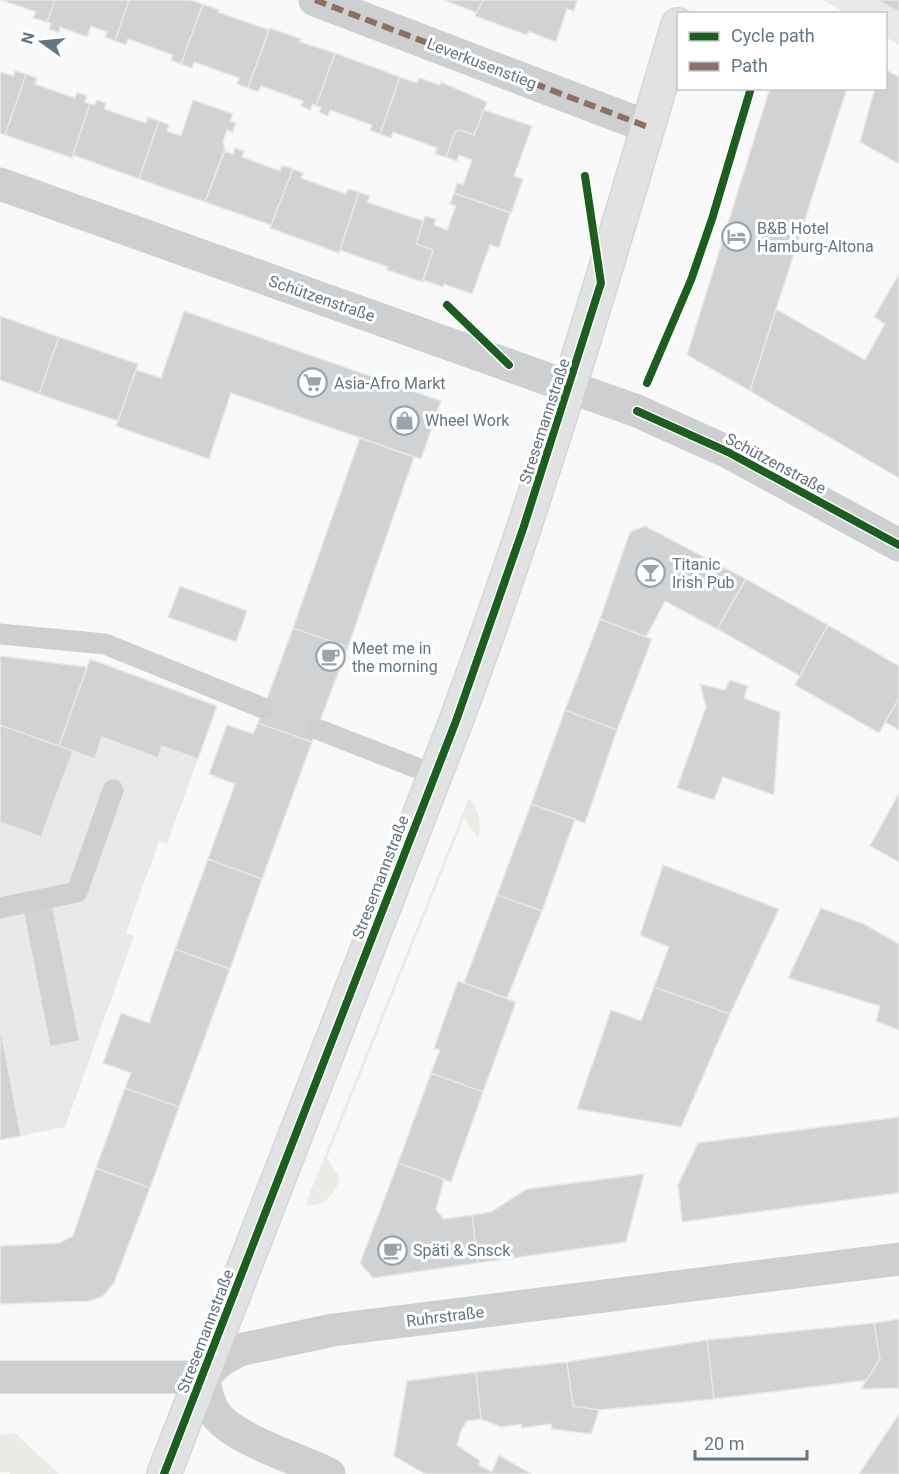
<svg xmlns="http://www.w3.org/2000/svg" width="899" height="1474" font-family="Roboto,sans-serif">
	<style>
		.built { fill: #e8e9e9 }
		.green { fill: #e8ebe6 }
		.building { fill: #d0d2d3; stroke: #e8e8e8; stroke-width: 1.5 }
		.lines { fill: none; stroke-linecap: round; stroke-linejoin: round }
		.primary-casing { stroke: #d5d6d7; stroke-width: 36 }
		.lane { stroke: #cecfd0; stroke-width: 21 }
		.street { stroke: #cecfd0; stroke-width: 33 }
		.primary { stroke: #e1e2e2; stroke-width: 33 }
		.quiet { stroke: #8d6e63; stroke-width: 6; stroke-dasharray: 12 6; stroke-linecap: butt }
		.cycleway-casing { stroke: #fff; stroke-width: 11 }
		.cycleway { stroke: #1b5e20; stroke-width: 8 }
		.labels { text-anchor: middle; stroke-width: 6; stroke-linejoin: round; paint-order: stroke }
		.street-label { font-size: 16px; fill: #657683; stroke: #fff }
		.poi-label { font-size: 16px; fill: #657683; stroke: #fff; text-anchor: start }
	</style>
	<rect width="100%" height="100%" fill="#f9f9f9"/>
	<path class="built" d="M822 0H899V45L886 37V14L846 13Z
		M0 656 87 667 90 659 217 706 167 844 159 841 126 933 134 936 65 1127 0 1140Z"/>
	<path class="green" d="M469 798C479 810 482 823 478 838L464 818 327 1158 340 1179C333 1196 325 1207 305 1205Z
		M15 1433 59 1474H10V1472H0V1435Z"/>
	<path class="building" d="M1 0H55L47 22 33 18 36 12Z
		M55 0H129L115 41 105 37 107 32 91 26 87 37 60 27 59 33 49 29 51 23 47 22Z
		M129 0H191L203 4 181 64 171 60 173 55 128 39 126 45 115 41Z
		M444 0H483L477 13Z
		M483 0H577L574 11 567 9 556 42 528 31 527 35 475 16Z
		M877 0H899V12Z
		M203 4 219 10 218 12 269 30 248 88 237 84 239 78 194 62 192 68 181 64Z
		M270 28 301 39 300 42 335 53 316 106 313 104 310 110 301 106 303 101 261 86 258 92 248 88Z
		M335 53 400 77 380 134 370 130 372 125 330 110 328 116 319 112 321 107 316 106Z
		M886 70 899 77V164L860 142 875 88H886Z
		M15 71 26 74 5 135 0 133V72L13 76Z
		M26 74 37 78 35 84 75 98 77 92 87 96 85 102 90 104 72 158 5 135Z
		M400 77 417 83 419 78 440 85 441 82 487 102 474 135 460 130 455 132 446 157 435 154 437 148 393 132 391 138 380 134Z
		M770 88H847L750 391 687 355Z
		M97 100 106 103 104 109 146 123 148 117 159 121 139 179 73 155 90 104 95 105Z
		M193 100 233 114 230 121 236 123 233 132 227 130 223 141 225 151 205 202 139 179 159 121 169 125 167 131 181 136Z
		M484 110 532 126 514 176 523 179 511 213 454 193 457 183 463 185 472 160 459 155 457 161 446 157 455 132 460 130 474 135Z
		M235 148 244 151 242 157 280 171 282 165 293 169 271 225 205 202 224 151 233 154Z
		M293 169 303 173 301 178 346 194 348 189 359 192 339 253 270 228Z
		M359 192 370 196 367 202 423 221 416 244 433 250 423 282 387 270 388 267 340 250Z
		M454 193 510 213 499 248 490 245 472 294 444 284 443 287 423 280 433 250 416 244 425 216 436 219 434 225 447 230 456 206 450 204Z
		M899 274V478L750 391 776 309 865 360 885 324 874 317Z
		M184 311 441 401 421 459 231 393 209 459 116 426 136 370 161 378Z
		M0 316 59 337 39 394 0 380Z
		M59 337 138 364 118 421 39 394Z
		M360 438 414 457 348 647 293 628Z
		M645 526 746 579 717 629 665 601 646 637 600 619 630 532Z
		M746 579 828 625 800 676 717 629Z
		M180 586 247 611 236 642 168 617Z
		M600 619 652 639 617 730 565 710Z
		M828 625 899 666V698L879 733 795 685Z
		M293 628 348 647 312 742 258 723Z
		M0 656 87 667 59 746 0 725Z
		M90 659 217 706 198 759 162 746 158 758 102 737 95 759 59 746Z
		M730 680 748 686 744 698 780 712 774 795 723 777 714 800 677 788 706 707 700 684 725 690Z
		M899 698V730L885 722Z
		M565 710 617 730 585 823 531 804Z
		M258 723 312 742 262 879 208 859 235 784 209 774 227 725 253 734Z
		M0 725 73 751 41 837 0 822Z
		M899 793V862L870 846Z
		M531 804 575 819 542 911 497 895Z
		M208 859 262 879 230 969 175 949Z
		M663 865 779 909 730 1014 654 987 669 947 640 935Z
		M497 895 542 911 507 998 464 983Z
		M52 904 80 1041 50 1047 23 910Z
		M821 908 864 924 899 944V1030L876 1021 880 1006 788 978Z
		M175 949 230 969 179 1107 125 1088 131 1073 103 1063 121 1013 149 1023Z
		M458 981 516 1002 483 1092 431 1073 440 1050 434 1048Z
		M654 987 730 1014 681 1127 577 1109 611 1010 641 1021Z
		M0 1026 21 1136 0 1140Z
		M431 1073 483 1092 451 1182 398 1163Z
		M125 1088 179 1107 150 1188 96 1168Z
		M899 1117V1193L682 1222 678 1185 698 1143Z
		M398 1163 444 1179 436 1210 444 1219 472 1215 478 1263 373 1278 360 1263Z
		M96 1168 150 1188 114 1283 103 1296 89 1301 0 1304V1246L59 1243 73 1236Z
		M644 1174 626 1242 478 1263 472 1215 491 1212 527 1189Z
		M899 1319V1388L861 1389 880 1359 874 1323Z
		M874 1323 880 1359 867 1380 714 1399 707 1340Z
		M707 1340 714 1399 599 1410 573 1406 567 1362Z
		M567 1362 573 1406 599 1410 591 1434 552 1429 551 1424 522 1428 521 1424 501 1427 481 1419 476 1372Z
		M476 1372 481 1419 467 1421 461 1431 457 1445 480 1461 479 1465 492 1472 499 1455 531 1474H425L394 1456 407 1381Z
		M899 1414V1474H859Z"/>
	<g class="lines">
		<defs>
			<path id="primary" d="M164 1474 456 721C541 493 609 258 678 25"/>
		</defs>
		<use href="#primary" class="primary-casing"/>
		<path class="lane" d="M0 634 105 644 263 708
			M317 729 435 775
			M0 908 77 892 113 790"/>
		<path class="street" d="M315 0 648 127
			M0 184 637 411 728 452 899 545
			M0 1377H203L221 1360 239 1350 333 1330 899 1259
			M203 1377C206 1390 208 1405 217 1416 238 1441 299 1459 329 1474"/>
		<use href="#primary" class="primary"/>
		<path class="quiet" d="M315 0 648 127"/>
		<defs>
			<path id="cycleway" d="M447 305 509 365
				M647 383 691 280 712 219 751 88
				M637 411 728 452 899 545
				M164 1474 456 721 523 529 601 283 585 176"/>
		</defs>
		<use href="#cycleway" class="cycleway-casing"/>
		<use href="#cycleway" class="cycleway"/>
	</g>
	<defs>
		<symbol id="hotel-ring" viewBox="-11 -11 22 22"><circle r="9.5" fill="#fff" stroke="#99a4ac" stroke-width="1.5"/><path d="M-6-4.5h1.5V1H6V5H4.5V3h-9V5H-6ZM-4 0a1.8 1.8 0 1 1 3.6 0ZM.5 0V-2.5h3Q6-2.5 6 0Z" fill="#99a4ac"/></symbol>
		<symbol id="supermarket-ring" viewBox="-11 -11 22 22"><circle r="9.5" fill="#fff" stroke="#99a4ac" stroke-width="1.5"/><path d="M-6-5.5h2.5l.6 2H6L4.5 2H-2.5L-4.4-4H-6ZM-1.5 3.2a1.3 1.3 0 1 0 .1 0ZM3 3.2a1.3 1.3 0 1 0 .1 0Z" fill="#99a4ac"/></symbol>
		<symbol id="shop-ring" viewBox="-11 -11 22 22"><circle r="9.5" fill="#fff" stroke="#99a4ac" stroke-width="1.5"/><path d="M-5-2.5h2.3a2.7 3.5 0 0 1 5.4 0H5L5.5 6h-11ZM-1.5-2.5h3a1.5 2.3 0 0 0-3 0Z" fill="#99a4ac"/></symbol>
		<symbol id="bar-ring" viewBox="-11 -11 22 22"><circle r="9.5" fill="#fff" stroke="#99a4ac" stroke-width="1.5"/><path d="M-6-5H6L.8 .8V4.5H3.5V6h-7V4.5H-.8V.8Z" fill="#99a4ac"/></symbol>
		<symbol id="cafe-ring" viewBox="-11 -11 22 22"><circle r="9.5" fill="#fff" stroke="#99a4ac" stroke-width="1.5"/><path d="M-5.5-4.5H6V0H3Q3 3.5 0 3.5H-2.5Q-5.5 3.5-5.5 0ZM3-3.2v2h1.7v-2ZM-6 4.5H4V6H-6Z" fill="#99a4ac"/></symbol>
	</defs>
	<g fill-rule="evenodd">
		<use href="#hotel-ring" x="720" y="220" width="33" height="33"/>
		<use href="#supermarket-ring" x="296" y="366" width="33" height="33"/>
		<use href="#shop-ring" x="388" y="404" width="33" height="33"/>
		<use href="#bar-ring" x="634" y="556" width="33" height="33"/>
		<use href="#cafe-ring" x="314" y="640" width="33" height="33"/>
		<use href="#cafe-ring" x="376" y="1234" width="33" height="33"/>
	</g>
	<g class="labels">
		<g class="street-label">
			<text transform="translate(482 63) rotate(21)" y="6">Leverkusenstieg</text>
			<text transform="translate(322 298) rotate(19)" y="6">Schützenstraße</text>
			<text transform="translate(544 421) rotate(-72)" y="6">Stresemannstraße</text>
			<text transform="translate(776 463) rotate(28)" y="6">Schützenstraße</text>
			<text transform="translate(380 877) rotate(-69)" y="6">Stresemannstraße</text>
			<text transform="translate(445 1316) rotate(-7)" y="6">Ruhrstraße</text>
			<text transform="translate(205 1331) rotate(-69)" y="6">Stresemannstraße</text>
		</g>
		<g class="poi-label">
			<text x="757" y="234">B&amp;B Hotel<tspan x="757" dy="18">Hamburg-Altona</tspan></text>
			<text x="334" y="389">Asia-Afro Markt</text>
			<text x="425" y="426">Wheel Work</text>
			<text x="672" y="570">Titanic<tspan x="672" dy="18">Irish Pub</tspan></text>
			<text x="352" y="654">Meet me in<tspan x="352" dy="18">the morning</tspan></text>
			<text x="413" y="1256">Späti &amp; Snsck</text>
		</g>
	</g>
	<rect x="677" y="12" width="210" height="78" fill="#ffffff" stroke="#c1c8cd" stroke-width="1.5"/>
	<rect x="689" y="32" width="30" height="9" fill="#1b5e20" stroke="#c1c8cd" stroke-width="1.5"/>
	<text x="731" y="42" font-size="18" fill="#657683">Cycle path</text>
	<rect x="689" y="62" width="30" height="9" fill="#8d6e63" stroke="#c1c8cd" stroke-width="1.5"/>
	<text x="731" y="72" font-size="18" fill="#657683">Path</text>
	<g transform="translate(42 42) rotate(285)" stroke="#ffffff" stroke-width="4.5" paint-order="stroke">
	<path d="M0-4.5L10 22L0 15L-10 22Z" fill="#657683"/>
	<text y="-9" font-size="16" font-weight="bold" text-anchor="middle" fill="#657683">N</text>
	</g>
	<path d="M695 1450v9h112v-9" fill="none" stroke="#657683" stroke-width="3"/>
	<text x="704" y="1450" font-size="18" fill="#657683" stroke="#ffffff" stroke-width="4.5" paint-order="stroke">20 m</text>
</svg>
